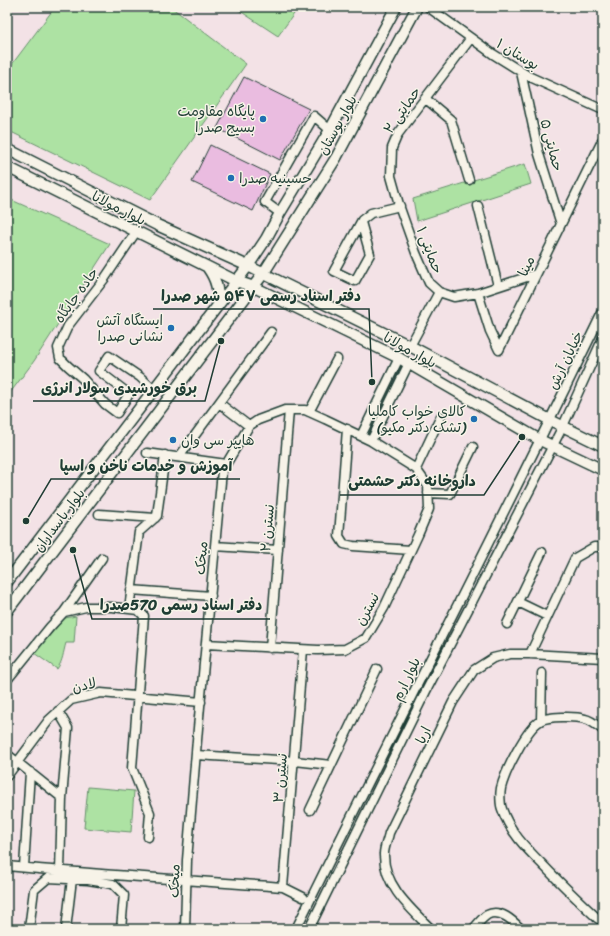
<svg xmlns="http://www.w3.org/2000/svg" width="610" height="936" font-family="Sriracha,'Playpen Sans Arabic',sans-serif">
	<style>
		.green { fill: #ade2a3; stroke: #66906c }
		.building { fill: #eabce0; stroke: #1f3d34 }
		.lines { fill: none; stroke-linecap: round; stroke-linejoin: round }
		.minor-casing { stroke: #1f3d34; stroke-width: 11 }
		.major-casing { stroke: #1f3d34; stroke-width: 13 }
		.minor { stroke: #f7f3e8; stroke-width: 8 }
		.major { stroke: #f7f3e8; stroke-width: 10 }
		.poi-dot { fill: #1f6fb2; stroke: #f7f3e8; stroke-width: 1.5 }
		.labels { text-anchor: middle; stroke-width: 3; stroke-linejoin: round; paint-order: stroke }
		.street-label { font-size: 14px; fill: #1f3d34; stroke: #f7f3e8 }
		.poi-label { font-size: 14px; fill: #1f3d34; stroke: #f7f3e8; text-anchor: end }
		.leader { fill: none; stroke: #1f3d34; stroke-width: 1.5 }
		.callout-dot { fill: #1f3d34; stroke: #f7f3e8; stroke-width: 1.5 }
		.callout-label { font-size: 15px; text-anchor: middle; font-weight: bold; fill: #1f3d34; stroke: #f7f3e8; stroke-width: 3; stroke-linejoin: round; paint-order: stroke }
	</style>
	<rect width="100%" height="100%" fill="#f3e2e6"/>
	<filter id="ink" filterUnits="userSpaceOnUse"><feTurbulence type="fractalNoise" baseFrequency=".025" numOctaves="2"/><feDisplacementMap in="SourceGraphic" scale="8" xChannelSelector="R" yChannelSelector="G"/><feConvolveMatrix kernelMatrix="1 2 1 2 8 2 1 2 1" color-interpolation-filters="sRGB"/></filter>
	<g filter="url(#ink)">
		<path class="green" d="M55 7H171L246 64 150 200 7 130V71Z
			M234 7H299L278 36Z
			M525 164 531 184 417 221 413 199Z
			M7 198 110 244 34 361 7 397Z
			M76 616 74 643H66C63 653 63 661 57 669L34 653 65 618Z
			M88 787 134 791 131 832 84 828Z"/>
		<path class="building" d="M244 77 309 109 280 160 217 128Z
			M210 145 270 174 253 211 192 182Z"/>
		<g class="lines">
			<defs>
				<path id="minor" d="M428 7 493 54 528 76 603 110
					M471 38 398 134 392 148 391 176 400 208 416 253 429 283 439 292 454 297 478 293 536 274
					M521 72 539 154 561 224
					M426 99 451 120 469 180
					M478 206 498 286
					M280 213 265 202 314 116 330 130
					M361 222 370 254 355 281 334 271 362 220 371 213 400 206
					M136 232 105 278 68 326 58 348 60 358 68 366 83 379 105 404 117 413 129 394 99 371 109 356 140 377 154 390
					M478 293 490 331 499 350 603 139
					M410 346 439 292
					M219 403 249 426
					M309 412 337 359
					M347 429 339 536 344 544 353 546 411 550
					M361 436 399 358
					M371 441 408 365
					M147 453 226 464
					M179 457 271 332
					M416 469 441 416
					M428 493 450 494 473 447
					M99 514 155 518
					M215 546 278 550
					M131 590 211 596
					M518 602 547 616
					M129 609 139 532 157 516 165 455
					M64 612 102 558
					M507 624 542 552
					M270 648 289 410
					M530 654 575 558 594 547H603
					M7 680 50 627 64 612 86 607H112L138 610 144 616 132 768 150 813 148 837
					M58 711 68 728 62 798 60 871
					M541 720 542 673
					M603 730C598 726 591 720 585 719 576 716 547 716 540 721 526 729 505 772 501 788 500 794 500 804 502 809 510 833 528 850 545 867 562 885 579 901 597 918L603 922
					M7 754 62 798
					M196 755 295 761 331 765
					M7 776 49 720 71 700 101 693 201 702
					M310 810 377 669
					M7 866C99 875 191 880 283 887
					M24 867 30 772
					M303 897 283 887 303 650
					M29 929 34 890 48 878 88 880 113 884 124 895 121 929
					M66 929 72 879
					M185 929 187 860 198 728 222 471 249 426 258 420 285 410H305L325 419 371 441 416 469 428 486 429 509 418 535 384 608 366 638 345 649 318 650 206 644
					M296 929C397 722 503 518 603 311
					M309 929 426 691 563 426 603 338
					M431 929C411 909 383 885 384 854 384 847 388 839 389 833L453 702 474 670 493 658 510 654H530L603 658
					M473 929C477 925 482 918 487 915 500 908 513 921 521 929"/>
				<path id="major" d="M7 149 157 225 248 266 410 346 550 420 603 446
					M7 167 236 281 254 287 399 358 540 440 603 470
					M208 268C217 281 218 289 218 305
					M7 582 248 266 266 239 280 213 330 130 396 7
					M7 611 263 274 336 158 417 7"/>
			</defs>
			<use href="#minor" class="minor-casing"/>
			<use href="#major" class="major-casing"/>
			<use href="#minor" class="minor"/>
			<use href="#major" class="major"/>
		</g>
	</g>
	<g class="poi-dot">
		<circle cx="263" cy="119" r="4"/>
		<circle cx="231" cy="178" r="4"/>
		<circle cx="171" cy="328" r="4"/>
		<circle cx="474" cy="419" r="4"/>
		<circle cx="173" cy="440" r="4"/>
	</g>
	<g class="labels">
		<g class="street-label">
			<text transform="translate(518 54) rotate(31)" y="5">بوستان ۱</text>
			<text transform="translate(402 110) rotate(-55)" y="5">حمایتی ۲</text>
			<text transform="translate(337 125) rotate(-61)" y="5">بلوار بوستان</text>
			<text transform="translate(552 145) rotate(75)" y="5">حمایتی ۵</text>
			<text transform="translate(119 208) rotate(27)" y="5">بلوار مولانا</text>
			<text transform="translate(430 250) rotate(69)" y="5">حمایتی ۱</text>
			<text transform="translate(526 266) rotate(-64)" y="5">مینا</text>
			<text transform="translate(76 295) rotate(-54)" y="5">جاده جایگاه</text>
			<text transform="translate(410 350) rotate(29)" y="5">بلوار مولانا</text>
			<text transform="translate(565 360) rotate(-64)" y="5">خیابان آرش</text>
			<text transform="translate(59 520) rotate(-53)" y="5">بلوار پاسداران</text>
			<text transform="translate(267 528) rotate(-85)" y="5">نسترن ۲</text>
			<text transform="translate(201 558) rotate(-85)" y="5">میخک</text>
			<text transform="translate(367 609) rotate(-61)" y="5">نسترن</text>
			<text transform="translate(406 679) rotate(-64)" y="5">بلوار ارم</text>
			<text transform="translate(84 685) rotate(-13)" y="5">لادن</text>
			<text transform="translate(423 735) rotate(-64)" y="5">اریا</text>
			<text transform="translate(280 778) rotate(-85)" y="5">نسترن ۳</text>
			<text transform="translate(174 881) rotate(-88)" y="5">میخک</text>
		</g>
		<g class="poi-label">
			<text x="255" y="116">پایگاه مقاومت<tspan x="255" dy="16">بسیج صدرا</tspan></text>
			<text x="239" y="183" text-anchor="start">حسینیه صدرا</text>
			<text x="163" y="325">ایستگاه آتش<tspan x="163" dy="16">نشانی صدرا</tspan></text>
			<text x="466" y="416">کالای خواب کاملیا<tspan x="466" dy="16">(تشک دکتر مکیو)</tspan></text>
			<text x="181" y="445" text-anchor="start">هایپر سی وان</text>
		</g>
	</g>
	<path class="leader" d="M372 382L369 309H153M221 341L205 401H33M26 521L51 479H240M522 437L484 495H340M73 550L92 619H270"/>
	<g class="callout-dot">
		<circle cx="372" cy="382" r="4"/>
		<circle cx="221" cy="341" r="4"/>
		<circle cx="26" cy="521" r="4"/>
		<circle cx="522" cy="437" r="4"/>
		<circle cx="73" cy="550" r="4"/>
	</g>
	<g class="callout-label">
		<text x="261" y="301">دفتر اسناد رسمی ۵۴۷ شهر صدرا</text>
		<text x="119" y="393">برق خورشیدی سولار انرژی</text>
		<text x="146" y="471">آموزش و خدمات ناخن و اسپا</text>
		<text x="412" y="486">داروخانه دکتر حشمتی</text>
		<text x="181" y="610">دفتر اسناد رسمی 570صدرا</text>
	</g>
	<rect width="610" height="936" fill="none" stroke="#f7f3e8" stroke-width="24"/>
	<rect x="12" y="12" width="586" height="912" fill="none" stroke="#1f3d34" stroke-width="1.5" filter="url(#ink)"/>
</svg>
